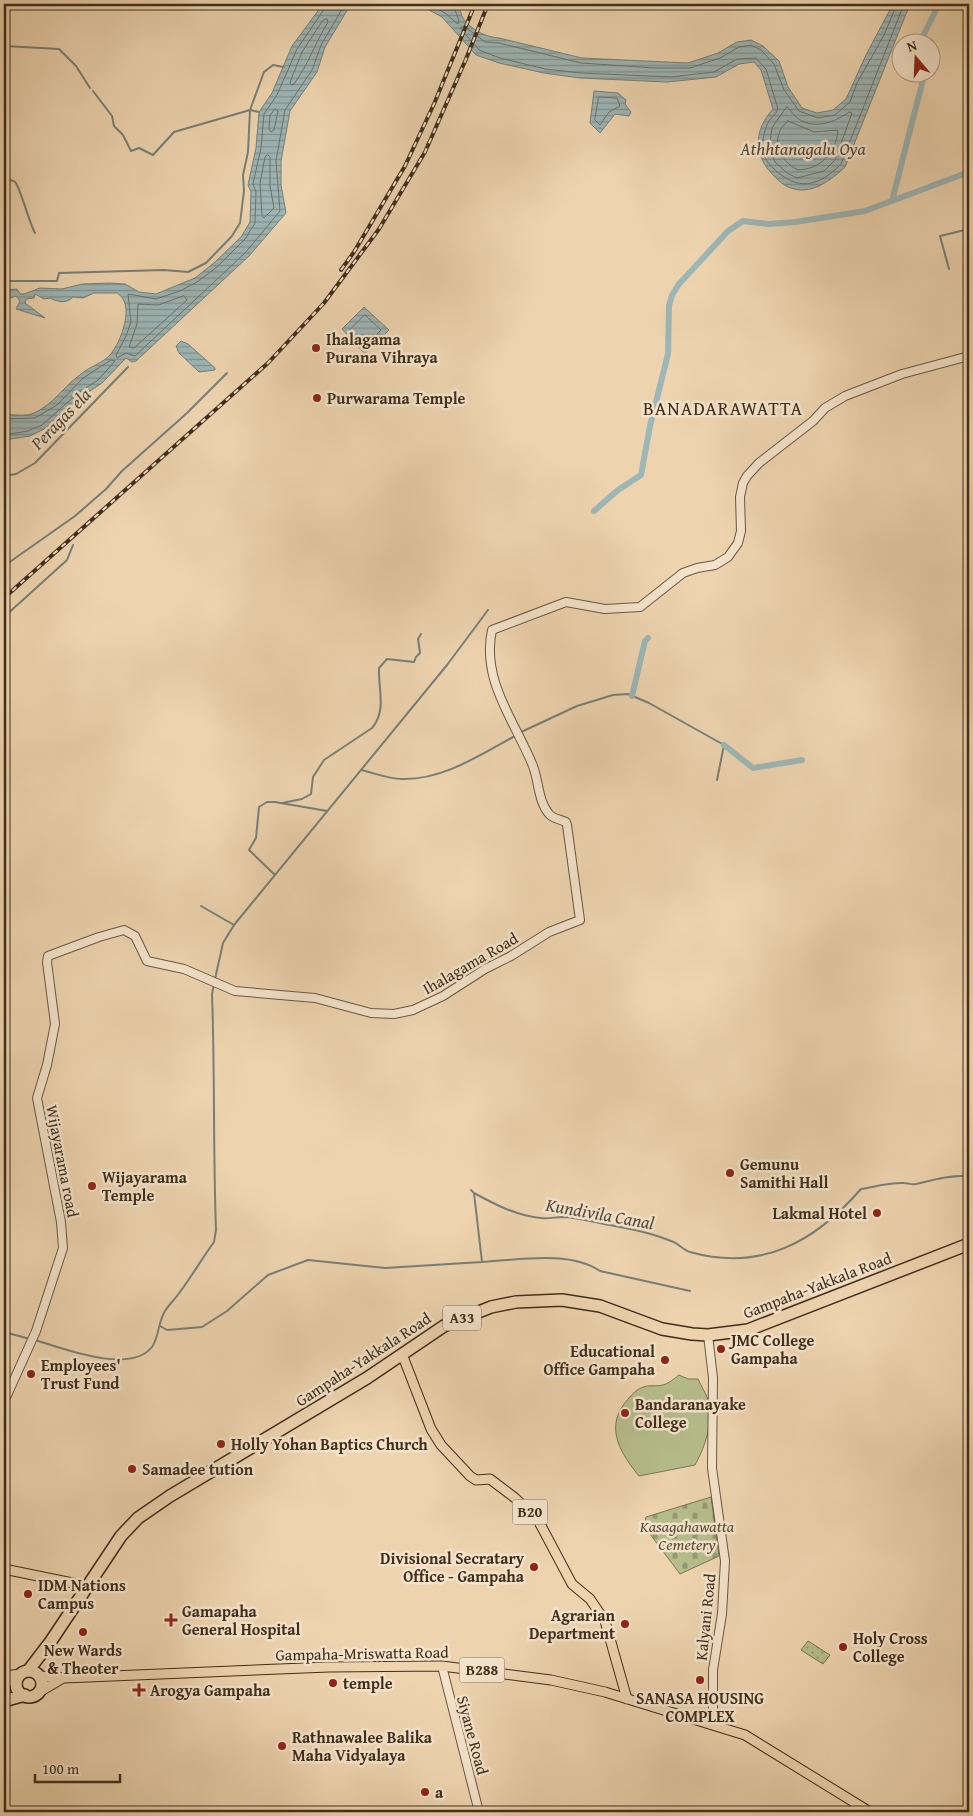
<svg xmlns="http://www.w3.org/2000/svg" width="973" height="1816" font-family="'Gentium Book Plus',serif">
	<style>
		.grass { fill: #b6bd8c; stroke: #7b7654 }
		.cemetery { fill: url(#cemetery-stones); stroke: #7b7654 }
		.park { fill: url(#park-dots); stroke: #7b7654 }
		.water { fill: url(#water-rules); stroke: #788078 }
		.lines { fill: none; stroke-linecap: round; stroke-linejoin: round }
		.shore { stroke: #6e7268; stroke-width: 1 }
		.stream { stroke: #788078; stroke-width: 2 }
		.canal { stroke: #9db6b6; stroke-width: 6 }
		.minor-casing { stroke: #6b5840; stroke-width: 10 }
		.major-casing { stroke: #402e1b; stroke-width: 11 }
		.highway-casing { stroke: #402e1b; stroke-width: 14 }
		.minor { stroke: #f3e3cb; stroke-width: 8 }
		.major { stroke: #edd4af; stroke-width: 9 }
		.highway { stroke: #edd4af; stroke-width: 11 }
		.rail-casing { stroke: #402e1b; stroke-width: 4 }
		.rail { stroke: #f3e3cb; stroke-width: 2; stroke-dasharray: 5.5; stroke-linecap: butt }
		.poi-dot { fill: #8f2418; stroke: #f3e3cb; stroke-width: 2 }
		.labels { text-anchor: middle; stroke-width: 5; stroke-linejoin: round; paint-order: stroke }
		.shield { fill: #f3e3cb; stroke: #766450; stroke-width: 1 }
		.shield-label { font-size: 15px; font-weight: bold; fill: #402e1b }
		.poi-label { font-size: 16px; font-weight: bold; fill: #402e1b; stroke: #f3e3cb; text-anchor: start }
		.street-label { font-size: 16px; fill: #402e1b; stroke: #f3e3cb }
		.park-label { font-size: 16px; font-style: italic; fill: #584b32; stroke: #f3e3cb }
		.water-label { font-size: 18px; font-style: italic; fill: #53493a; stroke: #f3e3cb }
		.quarter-label { font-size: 19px; letter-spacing: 1px; fill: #402e1b; stroke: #f3e3cb }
	</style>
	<defs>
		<pattern id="cemetery-stones" width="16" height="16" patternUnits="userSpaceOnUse" patternTransform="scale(1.25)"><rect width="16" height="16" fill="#b6bd8c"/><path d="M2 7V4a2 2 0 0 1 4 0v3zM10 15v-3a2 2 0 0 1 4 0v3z" fill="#959a72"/></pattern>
		<pattern id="park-dots" width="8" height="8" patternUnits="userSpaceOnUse" patternTransform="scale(1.25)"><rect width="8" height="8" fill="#b6bd8c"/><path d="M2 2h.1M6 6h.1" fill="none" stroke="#959a72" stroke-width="1.8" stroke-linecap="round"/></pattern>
		<pattern id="water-rules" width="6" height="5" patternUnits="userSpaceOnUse" patternTransform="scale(1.25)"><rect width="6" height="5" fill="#9db6b6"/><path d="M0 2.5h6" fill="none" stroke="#819493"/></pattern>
	</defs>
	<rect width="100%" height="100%" fill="#edd4af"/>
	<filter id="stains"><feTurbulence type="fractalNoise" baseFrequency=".004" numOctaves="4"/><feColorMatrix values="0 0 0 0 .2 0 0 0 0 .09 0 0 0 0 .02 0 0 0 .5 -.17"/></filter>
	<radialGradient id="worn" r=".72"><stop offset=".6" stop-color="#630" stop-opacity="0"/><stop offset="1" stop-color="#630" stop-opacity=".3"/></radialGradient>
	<path class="grass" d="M679 1375 688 1379H698C701 1386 706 1393 708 1400 714 1421 705 1447 695 1465L639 1476C622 1455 605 1430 624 1404 629 1398 634 1391 641 1388 649 1384 655 1387 663 1385 668 1384 675 1378 679 1375Z"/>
	<path class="cemetery" d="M711 1497 719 1556 680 1574 644 1526 646 1517Z"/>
	<path class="park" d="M808 1641 830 1655 823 1664 801 1650Z"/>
	<path class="water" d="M323 4H351L325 47 317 72 290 111 281 161V185L286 213 249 256 136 361 132 362 126 358 102 383 81 397 44 429 30 436 4 440V415C13 414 26 417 34 413 54 404 64 386 81 374 89 367 103 363 110 355 121 342 136 304 117 293H94L83 298 73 297C67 304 57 302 50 298L44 299 35 294 34 298 26 299 25 303 45 318 16 309 20 301 16 296 4 300V290L17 289 20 294H24L40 288 62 289 82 284 110 283 125 284 139 292 156 294 195 278 214 263 241 237 250 222 251 192 248 185 256 148 259 112 272 93 292 46Z
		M418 4H456C461 8 460 15 465 21 474 31 486 37 499 38L582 58 688 63 718 53 737 42 751 40 763 46 779 61 788 87 802 108 817 113 833 110 846 99 866 55 893 4H910L845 167C832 179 814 194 794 189 787 188 779 181 775 177 753 156 753 131 773 109L761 70 754 62 739 64 716 77 667 82 580 78 544 73 499 63 476 55 442 17Z
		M594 91 618 93 626 100 625 104 631 112 629 116 615 114 600 133 590 123Z
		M364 307 389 330 365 354 342 329Z
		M181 341 188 344 215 368V370L199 372 179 353 176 346Z"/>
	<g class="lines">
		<path class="shore" d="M326 4 325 8 297 49 277 95 264 114 261 148 253 184 256 192 255 223 245 239 217 267 197 282 180 291 156 299 128 294 131 322 126 336 116 355 117 358 126 353 135 356 245 253 280 211 276 161 285 110 312 70 321 45 345 4
			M429 4 445 13 458 24 459 21 453 4
			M897 4 884 35 857 83 850 102 835 115 818 118 799 111 784 90 774 64 761 50 751 45 739 47 720 58 690 68H655L581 63 499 43 485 42 464 26 460 28 479 50 500 58 545 69 581 73 671 77 714 72 737 59 756 58 766 69 778 109C776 114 772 117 769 121 765 127 762 141 762 148 762 154 769 165 773 168 798 192 818 187 841 164L904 4
			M327 19 328 22C315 43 308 65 294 84L291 85 290 82 302 52 323 20Z
			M599 97 617 98 620 106 609 112 600 125 595 120Z
			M787 107C790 109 792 113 795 116 811 131 834 123 849 112L852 113 835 160 824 171 797 178 787 173 775 162 769 149 772 128Z
			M275 109 278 111 274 130 271 132 269 129 270 116Z
			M788 121 814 132 838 130C836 153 821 169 798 170 778 160 769 137 788 121Z
			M268 155 270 157V186L274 208 264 218 262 216 260 183 265 157Z
			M184 296 187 300 134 348 129 347 137 324 138 304 158 305Z
			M365 315 381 330 365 346 350 330Z
			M4 419 35 418 57 405 83 378 111 360 115 361 98 380 78 393 42 425 28 431 4 435"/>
		<path class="stream" d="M4 46 59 49 76 66 90 88
			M93 91 112 116 114 126 123 135 131 151 139 148 153 155 174 132 250 110 259 112
			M4 177C7 179 12 180 15 182 19 184 30 225 35 233
			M949 269 940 236 969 229
			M4 281H57L59 273 164 270 188 272 206 263 232 236 240 223 244 191 243 175 248 152 250 110 264 72 273 65 284 67
			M4 476 16 474 35 463 128 367
			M4 566 75 516 106 489 122 471 187 413 227 373
			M4 617 67 560 73 545
			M519 733 577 706 613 695 628 694 649 703 724 745 717 780
			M361 770C374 773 389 779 402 779 443 780 480 755 515 736
			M282 803 302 799 311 794 313 777 324 760 372 728C387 710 378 689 379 668L387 659 414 662 416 657 420 653 418 639 421 634
			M275 875 249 850 256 838 259 807 267 802H275L327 811
			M201 906 234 925 447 665 488 610
			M215 979 223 943 234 925
			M471 1190 474 1193 482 1262C518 1260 570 1250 600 1271L690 1291
			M474 1193C494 1204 517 1216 541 1218 548 1219 556 1217 563 1217 582 1218 601 1224 620 1227 637 1230 654 1234 671 1241 678 1243 683 1250 690 1252 761 1272 815 1242 861 1189 874 1187 890 1182 904 1183 908 1183 911 1185 916 1184 929 1181 957 1173 969 1177
			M160 1326 167 1330 202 1327 227 1311 268 1275 308 1260 385 1268 482 1262
			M4 1332 30 1339
			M35 1340C62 1348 130 1375 152 1347 159 1337 158 1322 165 1311 168 1306 173 1301 177 1296 190 1279 201 1260 214 1242L216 1230C213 1152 215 1073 212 994L214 984"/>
		<path class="canal" d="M920 42 939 4
			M892 201 925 72
			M594 511 618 490 641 475 650 426 668 354 669 306 672 295 679 284 728 231 743 221 768 224 795 222 865 211 969 172
			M632 696 645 641 648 638
			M724 745 753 768 802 760"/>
		<defs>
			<path id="minor" d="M708 1335 713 1378 712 1468 725 1561 722 1614 713 1670V1724
				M4 1402 36 1331 63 1248 61 1222 37 1098 47 1065 55 1024 47 962 48 956 99 937 124 930 135 936 147 961 184 969 235 991 315 998 371 1013 394 1014 413 1010 443 996 485 969 511 956 549 932 580 920 567 825 566 822C560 819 553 819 549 814 538 801 539 782 533 766 515 721 481 681 492 630L566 602 605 609 640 607 683 573 697 568 715 565 728 557 738 543 741 531 740 497 743 483 747 476 759 463 813 421 825 408 845 396 902 374 969 356
				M442 1666 479 1812"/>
			<path id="major" d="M402 1354 431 1429 441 1445 470 1476 476 1480 490 1479 515 1498 538 1520 572 1584 590 1599 605 1621 627 1699
				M4 1569 87 1586
				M4 1676 21 1674
				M5 1676 17 1684
				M39 1676 64 1678 329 1667 442 1666 551 1680 605 1692 745 1735 870 1812
				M39 1692 63 1678"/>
			<path id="highway" d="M28 1671 51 1641 121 1536 138 1518 170 1496 367 1378 444 1326 491 1307 516 1302 562 1300 600 1306 662 1329 692 1334 708 1335 748 1330 969 1244
				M16 1684a13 13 0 1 1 26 0a13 13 0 1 1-26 0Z
				M4 1701 25 1695"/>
		</defs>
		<use href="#minor" class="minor-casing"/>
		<use href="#major" class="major-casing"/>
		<use href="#highway" class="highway-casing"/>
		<use href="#minor" class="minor"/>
		<use href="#major" class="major"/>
		<use href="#highway" class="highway"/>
		<defs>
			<path id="rail" d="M341 270 354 252 405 166 434 104 475 4
				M4 598 268 363 324 303 379 229 425 152 466 59 488 4"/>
		</defs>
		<use href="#rail" class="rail-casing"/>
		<use href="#rail" class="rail"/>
	</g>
	<g class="poi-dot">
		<circle cx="316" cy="348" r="5"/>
		<circle cx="317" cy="398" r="5"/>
		<circle cx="730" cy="1173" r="5"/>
		<circle cx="92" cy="1186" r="5"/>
		<circle cx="877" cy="1213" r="5"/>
		<circle cx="721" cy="1349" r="5"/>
		<circle cx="665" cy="1360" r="5"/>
		<circle cx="31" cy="1374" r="5"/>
		<circle cx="625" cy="1413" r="5"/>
		<circle cx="221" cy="1444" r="5"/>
		<circle cx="132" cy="1469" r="5"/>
		<circle cx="534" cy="1567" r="5"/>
		<circle cx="28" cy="1594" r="5"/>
		<path d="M168.5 1612.5h5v5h5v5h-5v5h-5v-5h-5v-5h5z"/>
		<circle cx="625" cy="1624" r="5"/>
		<circle cx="83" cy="1632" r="5"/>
		<circle cx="843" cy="1647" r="5"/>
		<circle cx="700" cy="1680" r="5"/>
		<circle cx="333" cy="1683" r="5"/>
		<path d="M136.5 1682.5h5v5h5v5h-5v5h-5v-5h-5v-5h5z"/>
		<circle cx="282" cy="1746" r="5"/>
		<circle cx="425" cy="1792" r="5"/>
	</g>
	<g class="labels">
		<g class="shield">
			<rect x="443" y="1305.5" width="38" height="25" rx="4"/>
			<rect x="512.5" y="1499.5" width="35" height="25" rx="4"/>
			<rect x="459.5" y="1657.5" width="45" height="25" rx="4"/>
		</g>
		<g class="shield-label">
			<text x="462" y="1323">A33</text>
			<text x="530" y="1517">B20</text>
			<text x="482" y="1675">B288</text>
		</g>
		<g class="poi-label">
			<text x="326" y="345">Ihalagama<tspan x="326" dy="18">Purana Vihraya</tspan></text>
			<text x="327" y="404">Purwarama Temple</text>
			<text x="740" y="1170">Gemunu<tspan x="740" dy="18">Samithi Hall</tspan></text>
			<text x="102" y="1183">Wijayarama<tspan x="102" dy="18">Temple</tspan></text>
			<text x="867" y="1219" text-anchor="end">Lakmal Hotel</text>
			<text x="731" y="1346">JMC College<tspan x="731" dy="18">Gampaha</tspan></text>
			<text x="655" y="1357" text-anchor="end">Educational<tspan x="655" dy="18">Office Gampaha</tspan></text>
			<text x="41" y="1371">Employees'<tspan x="41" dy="18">Trust Fund</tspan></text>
			<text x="635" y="1410">Bandaranayake<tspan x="635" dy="18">College</tspan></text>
			<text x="231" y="1450">Holly Yohan Baptics Church</text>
			<text x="142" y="1475">Samadee tution</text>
			<text x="524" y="1564" text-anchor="end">Divisional Secratary<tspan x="524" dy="18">Office - Gampaha</tspan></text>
			<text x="38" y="1591">IDM Nations<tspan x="38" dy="18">Campus</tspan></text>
			<text x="182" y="1617">Gamapaha<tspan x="182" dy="18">General Hospital</tspan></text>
			<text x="615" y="1621" text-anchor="end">Agrarian<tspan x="615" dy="18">Department</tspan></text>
			<text x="853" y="1644">Holy Cross<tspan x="853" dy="18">College</tspan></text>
			<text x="83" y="1656" text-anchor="middle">New Wards<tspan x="83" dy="18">&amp; Theoter</tspan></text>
			<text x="343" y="1689">temple</text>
			<text x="150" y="1696">Arogya Gampaha</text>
			<text x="700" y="1704" text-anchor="middle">SANASA HOUSING<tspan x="700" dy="18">COMPLEX</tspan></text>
			<text x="292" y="1743">Rathnawalee Balika<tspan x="292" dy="18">Maha Vidyalaya</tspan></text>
			<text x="435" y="1798">a</text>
		</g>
		<g class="street-label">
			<text transform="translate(470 963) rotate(-30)" y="6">Ihalagama Road</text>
			<text transform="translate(63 1161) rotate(79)" y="6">Wijayarama road</text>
			<text transform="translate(817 1285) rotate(-21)" y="6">Gampaha-Yakkala Road</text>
			<text transform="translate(363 1359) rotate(-33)" y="6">Gampaha-Yakkala Road</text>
			<text transform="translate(705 1617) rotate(-84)" y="6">Kalyani Road</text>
			<text transform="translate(362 1653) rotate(-1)" y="6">Gampaha-Mriswatta Road</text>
			<text transform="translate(473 1735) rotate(75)" y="6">Siyane Road</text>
		</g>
		<g class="park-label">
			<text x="687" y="1532">Kasagahawatta<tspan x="687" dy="18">Cemetery</tspan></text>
		</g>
		<g class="water-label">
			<text x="803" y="155">Athhtanagalu Oya</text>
			<text transform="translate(61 419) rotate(-46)" y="6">Peragas ela</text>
			<text transform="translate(600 1214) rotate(10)" y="6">Kundivila Canal</text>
		</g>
		<g class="quarter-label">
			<text x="723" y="415">BANADARAWATTA</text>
		</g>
	</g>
	<rect width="973" height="1816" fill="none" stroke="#edd4af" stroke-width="20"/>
	<rect x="5" y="5" width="963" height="1806" fill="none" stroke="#402e1b" stroke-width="2.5"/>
	<rect x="10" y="10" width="953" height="1796" fill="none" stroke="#402e1b"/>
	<g transform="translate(916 58) rotate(341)"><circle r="24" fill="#f3e3cb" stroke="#ab9b85"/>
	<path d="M0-4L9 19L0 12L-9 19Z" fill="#8f2418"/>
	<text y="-8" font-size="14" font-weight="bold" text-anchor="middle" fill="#402e1b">N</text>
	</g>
	<path d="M35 1774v8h85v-8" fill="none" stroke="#402e1b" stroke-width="2.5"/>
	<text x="42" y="1774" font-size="15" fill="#402e1b" stroke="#f3e3cb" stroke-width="4" paint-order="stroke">100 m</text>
	<rect width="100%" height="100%" filter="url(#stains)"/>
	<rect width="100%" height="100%" fill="url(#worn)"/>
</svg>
